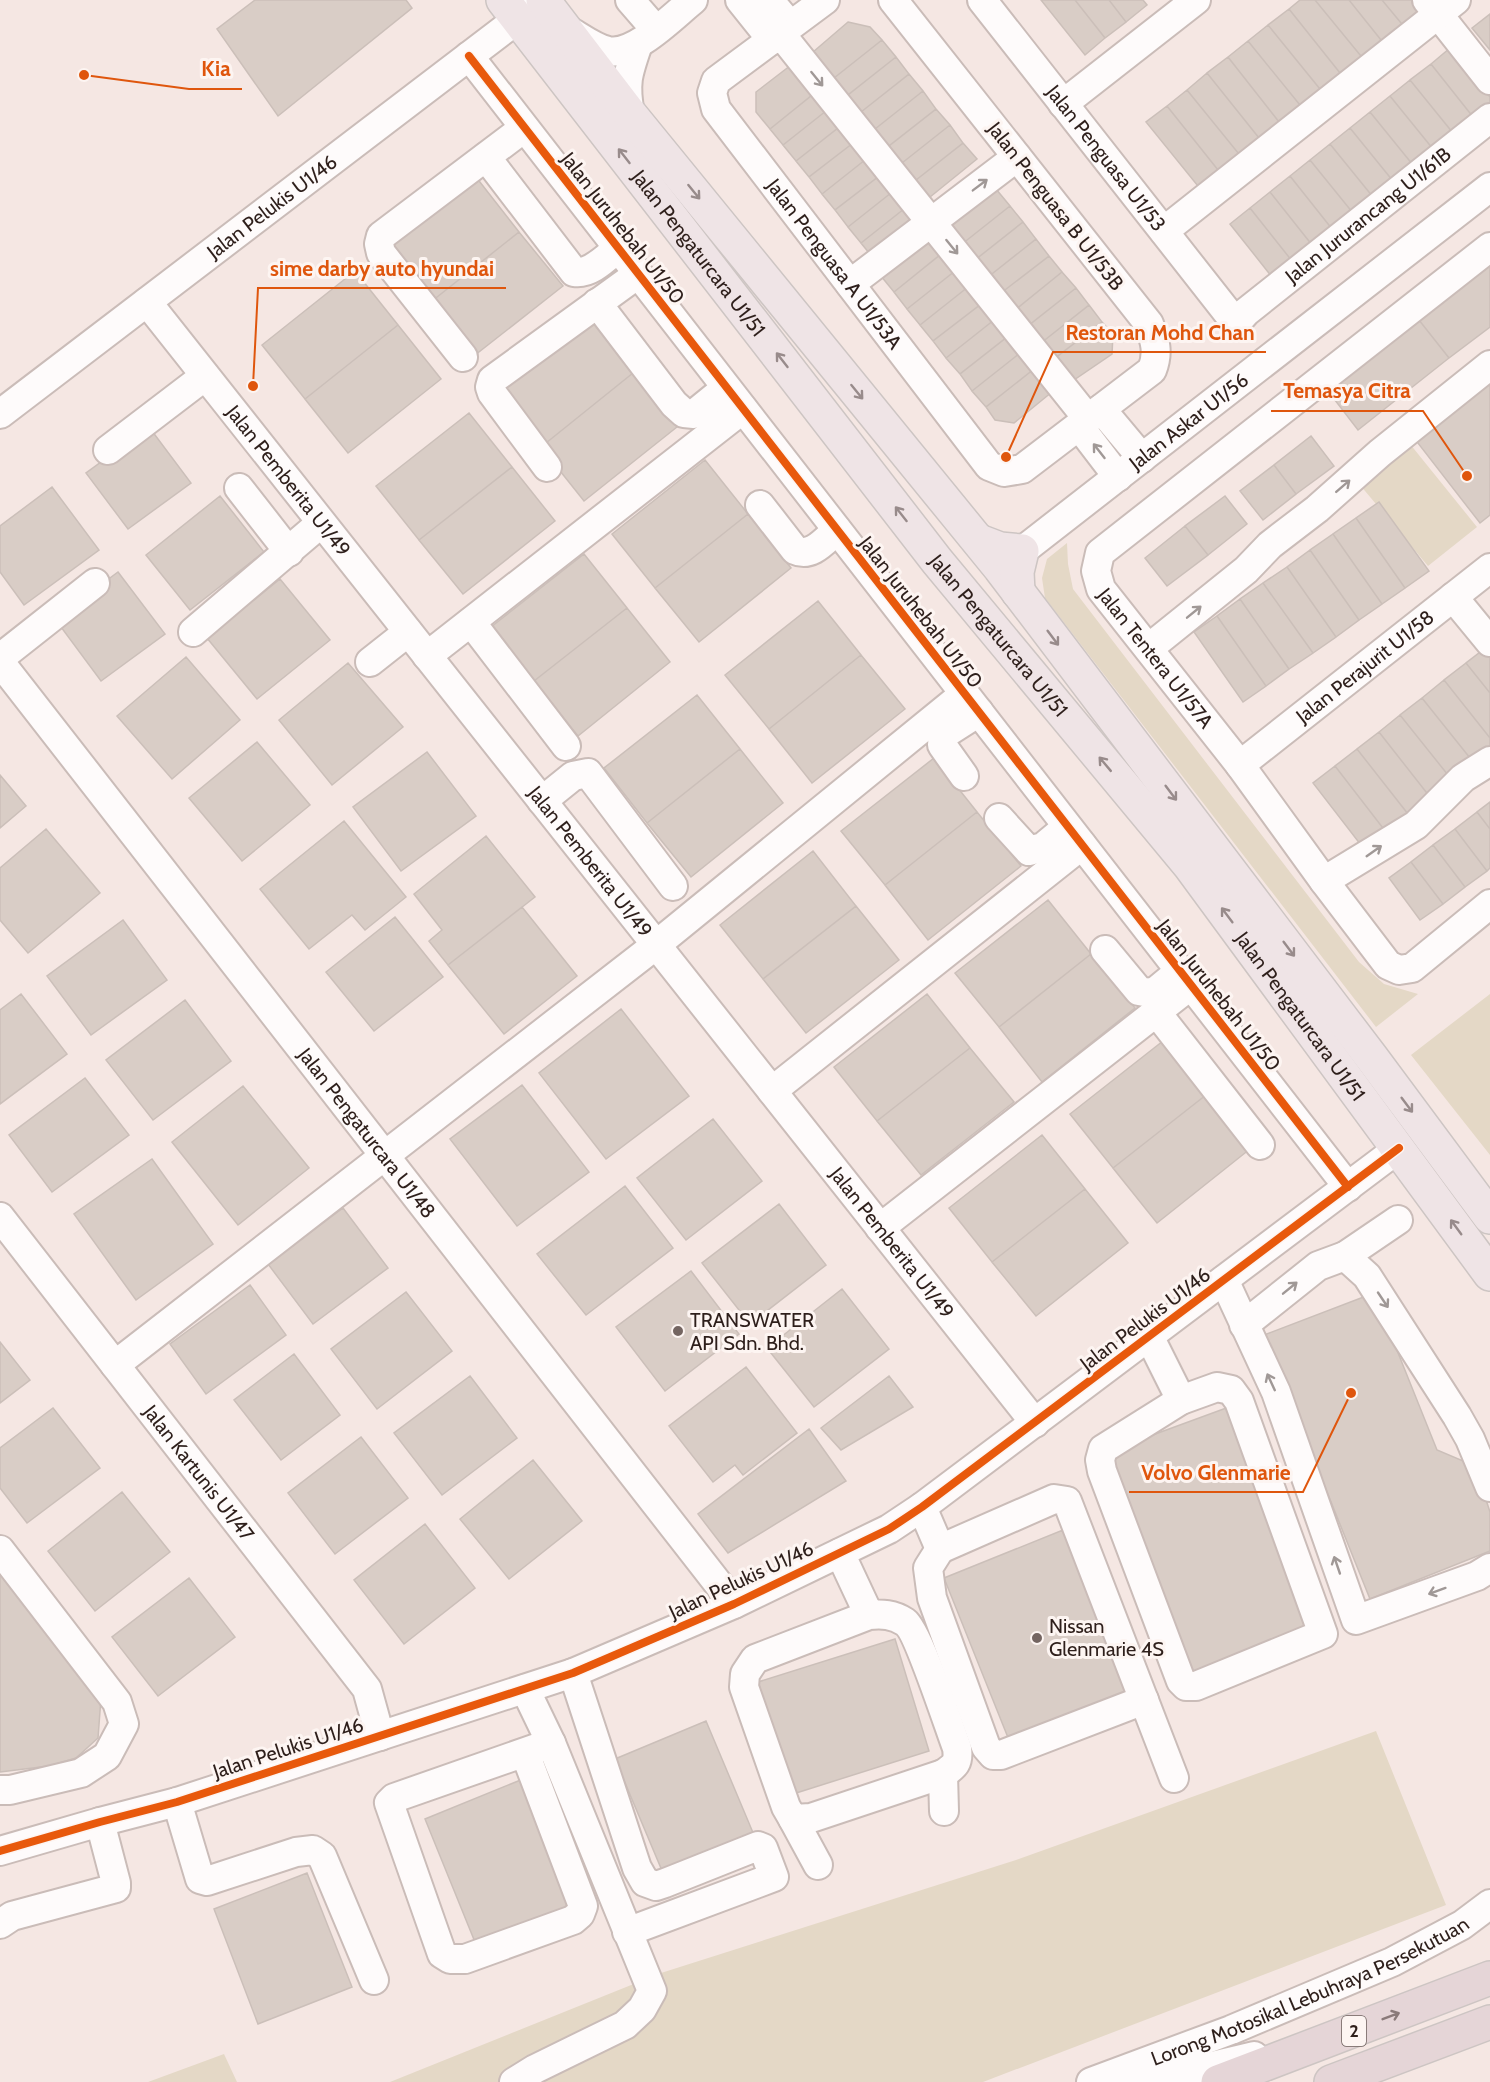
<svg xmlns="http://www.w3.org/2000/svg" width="1490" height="2082" font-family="Cabin,sans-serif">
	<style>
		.green { fill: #e4d8c6 }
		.building { fill: #d9cdc6; stroke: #cbbfb9; stroke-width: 1.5 }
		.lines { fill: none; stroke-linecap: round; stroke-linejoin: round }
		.minor-casing { stroke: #cabcb8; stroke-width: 32 }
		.major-casing { stroke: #cdc5c3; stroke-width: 36 }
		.highway-casing { stroke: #cdc5c3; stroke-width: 36 }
		.minor { stroke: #fefbfb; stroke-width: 28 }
		.major { stroke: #efe4e6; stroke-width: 33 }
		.highway { stroke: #e5d5d7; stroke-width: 33 }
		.cycleway-casing { stroke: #fdf5f2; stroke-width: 11 }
		.cycleway { stroke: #e8590c; stroke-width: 8 }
		.oneway { stroke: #a09896 }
		.oneway2 { stroke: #988b8b }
		.oneway3 { stroke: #8a7a79 }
		.poi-dot { fill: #746561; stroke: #fdf5f2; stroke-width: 2 }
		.labels { text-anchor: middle; stroke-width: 6; stroke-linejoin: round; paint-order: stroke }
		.shield { fill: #fdf5f2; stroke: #6c5f5c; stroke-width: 1.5 }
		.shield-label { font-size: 18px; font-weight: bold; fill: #2e1f1b }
		.street-label { font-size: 20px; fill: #2e1f1b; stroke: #fdf5f2 }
		.poi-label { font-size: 20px; fill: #2e1f1b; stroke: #fdf5f2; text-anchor: start }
		.leader { fill: none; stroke: #df560d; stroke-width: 2 }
		.callout-dot { fill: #df560d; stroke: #fdf5f2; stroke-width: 2 }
		.callout-label { font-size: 21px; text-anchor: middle; font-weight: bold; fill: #df560d; stroke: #fdf5f2; stroke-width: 6; stroke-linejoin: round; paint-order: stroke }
	</style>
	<rect width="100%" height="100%" fill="#f5e7e3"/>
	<path class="green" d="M1410 444 1477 527 1428 566 1360 485Z
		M1067 543 1068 564 1073 589 1359 962 1384 984 1418 994 1376 1027 1045 598 1042 578 1047 559Z
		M1490 994V1155L1411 1055Z
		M1376 1731 1446 1905 983 2082H390L661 1973 1016 1860Z
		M224 2054 237 2082H148Z"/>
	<path class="building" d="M255 0H406L412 8 278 116 217 29Z
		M1041 0H1075L1105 38 1085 55Z
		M1075 0H1109L1126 22 1105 38Z
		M1109 0H1143L1147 5 1126 22Z
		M1300 0H1315L1365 61 1344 78 1289 9Z
		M1315 0H1349L1385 45 1365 61Z
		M1349 0H1382L1406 29 1385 45Z
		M1382 0H1415L1426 13 1406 29Z
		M1289 9 1344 78 1324 94 1268 25Z
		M1490 14V50L1472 28Z
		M848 22 870 27 882 40 834 78 813 52Z
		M1268 25 1324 94 1304 110 1248 41Z
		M882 40 896 57 848 95 834 78Z
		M1248 41 1304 110 1283 127 1228 57Z
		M1450 48 1490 97V111L1477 122 1431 64Z
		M896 57 909 74 861 112 848 95Z
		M1228 57 1283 127 1263 143 1207 73Z
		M795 62 817 91 770 129 756 112V92Z
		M1431 64 1477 122 1457 138 1410 80Z
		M1207 73 1263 143 1243 159 1187 90Z
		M909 74 923 91 875 129 861 112Z
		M1410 80 1457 138 1437 154 1390 96Z
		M1187 90 1243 159 1222 175 1167 106Z
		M817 91 831 107 783 145 770 129Z
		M923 91 936 109 889 146 875 129Z
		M1390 96 1437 154 1417 170 1370 112Z
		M1167 106 1222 175 1202 191 1146 122Z
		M831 107 843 124 796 161 783 145Z
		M936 109 950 125 902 163 889 146Z
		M1370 112 1417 170 1397 186 1350 128Z
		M843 124 857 140 809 177 796 161Z
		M950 125 963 143 916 180 902 163Z
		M1350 128 1397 186 1377 202 1330 144Z
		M857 140 870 156 822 194 809 177Z
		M963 143 977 159 930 197 916 180Z
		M1330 144 1377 202 1357 218 1310 160Z
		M870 156 883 173 835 210 822 194Z
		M1310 160 1357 218 1336 234 1290 176Z
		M883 173 896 189 848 227 835 210Z
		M1290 176 1336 234 1316 250 1270 192Z
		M476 177 519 232 427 305 383 251Z
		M896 189 909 205 861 243 848 227Z
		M996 189 1010 206 962 244 949 227Z
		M1270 192 1316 250 1296 266 1250 208Z
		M909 205 922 221 874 259 861 243Z
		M1010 206 1023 222 975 260 962 244Z
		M1250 208 1296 266 1276 282 1230 224Z
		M1023 222 1036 239 988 277 975 260Z
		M519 232 563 286 470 359 427 305Z
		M929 238 941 254 894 292 881 276Z
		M1036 239 1049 256 1001 293 988 277Z
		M941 254 955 271 907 309 894 292Z
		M1049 256 1062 272 1015 310 1001 293Z
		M1490 257V327L1449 358 1415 315Z
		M355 271 398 325 305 399 262 345Z
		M955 271 968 287 920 325 907 309Z
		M1062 272 1076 288 1028 326 1015 310Z
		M968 287 981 304 933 341 920 325Z
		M1076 288 1089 305 1041 343 1028 326Z
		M981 304 994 320 946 358 933 341Z
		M1089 305 1102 322 1054 359 1041 343Z
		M1415 315 1449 358 1358 430 1324 386Z
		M590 319 633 373 541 447 497 393Z
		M994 320 1007 337 960 374 946 358Z
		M1102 322 1113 334 1112 354 1071 382 1054 359Z
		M398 325 441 379 348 453 305 399Z
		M1007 337 1020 353 972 391 960 374Z
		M1020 353 1034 369 986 407 972 391Z
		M1034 369 1052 392 1014 423 995 420 986 407Z
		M633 373 677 427 584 501 541 447Z
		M1490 378V515L1480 523 1414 438Z
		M469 413 512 467 419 540 376 486Z
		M149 427 191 483 128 529 86 473Z
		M1311 436 1334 466 1296 494 1274 465Z
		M705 460 748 514 655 588 612 534Z
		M1274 465 1296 494 1263 520 1240 491Z
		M512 467 555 521 463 594 419 540Z
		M52 487 99 550 24 605 0 572V526Z
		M220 496 264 552 190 610 146 555Z
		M1225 496 1247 524 1208 555 1185 526Z
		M1379 502 1429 571 1405 588 1356 518Z
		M748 514 791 568 699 642 655 588Z
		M1356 518 1405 588 1382 604 1333 534Z
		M1185 526 1208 555 1167 586 1145 558Z
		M1333 534 1382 604 1359 620 1310 550Z
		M1310 550 1359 620 1336 637 1287 567Z
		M584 554 627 608 534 681 491 627Z
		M1287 567 1336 637 1313 653 1263 583Z
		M118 572 165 634 101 681 55 619Z
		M280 579 330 640 257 699 207 638Z
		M1263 583 1313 653 1289 669 1240 599Z
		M1240 599 1289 669 1266 686 1217 616Z
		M818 601 861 655 769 729 725 675Z
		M627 608 670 662 578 736 534 681Z
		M1217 616 1266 686 1243 702 1194 632Z
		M1488 646 1490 648V693L1466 663Z
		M861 655 905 709 812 783 769 729Z
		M186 657 240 720 172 779 117 716Z
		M348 663 403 727 332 785 279 720Z
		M1466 663 1490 693V738L1444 680Z
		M1444 680 1490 738V751L1474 763 1422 698Z
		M697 695 740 749 647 823 604 768Z
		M1422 698 1474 763 1452 780 1400 715Z
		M1400 715 1452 780 1430 797 1379 732Z
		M1379 732 1430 797 1408 814 1357 749Z
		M257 742 310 805 242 861 189 798Z
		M740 749 783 803 691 877 647 823Z
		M1357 749 1408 814 1386 832 1335 766Z
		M427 752 476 816 401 871 353 807Z
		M934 758 977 812 885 885 841 831Z
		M1335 766 1386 832 1364 849 1313 783Z
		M0 775 26 806 0 828Z
		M1490 802V829L1477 812Z
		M977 812 1021 866 928 940 885 885Z
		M1477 812 1490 829V868L1487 871 1455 829Z
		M344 821 406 897 365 930 352 915 309 949 260 889Z
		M46 829 100 893 28 953 0 920V868Z
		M1455 829 1487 871 1465 887 1433 845Z
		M486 836 535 897 448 965 429 941 442 930 414 894Z
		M1433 845 1465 887 1443 904 1411 862Z
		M813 851 856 906 763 979 720 925Z
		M1411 862 1443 904 1420 920 1389 878Z
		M1048 900 1091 954 999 1027 955 973Z
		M856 906 899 960 806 1033 763 979Z
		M522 907 577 976 504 1034 448 965Z
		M395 917 443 977 374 1031 326 972Z
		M123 920 167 980 91 1035 47 976Z
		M1091 954 1135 1008 1042 1082 999 1027Z
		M21 994 67 1054 0 1104V1010Z
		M927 994 970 1048 877 1121 834 1067Z
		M185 1000 231 1061 153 1120 106 1060Z
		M621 1009 689 1096 606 1159 539 1073Z
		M1163 1041 1206 1095 1113 1168 1070 1114Z
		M970 1048 1014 1102 921 1175 877 1121Z
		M85 1078 129 1135 52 1192 9 1135Z
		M522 1085 589 1172 517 1226 450 1139Z
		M243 1086 309 1168 238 1225 172 1142Z
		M1206 1095 1250 1149 1157 1223 1113 1168Z
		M713 1119 762 1181 686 1240 637 1178Z
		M1042 1135 1085 1189 992 1262 949 1208Z
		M152 1159 213 1244 136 1300 74 1214Z
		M625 1186 673 1248 586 1315 537 1254Z
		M1085 1189 1128 1243 1036 1316 992 1262Z
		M779 1204 826 1265 750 1324 702 1263Z
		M343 1208 388 1268 313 1324 268 1264Z
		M691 1271 739 1334 665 1391 616 1327Z
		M250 1285 286 1335 206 1394 170 1344Z
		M842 1289 889 1349 814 1407 767 1348Z
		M406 1292 452 1351 377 1409 331 1349Z
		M1374 1293 1437 1450 1475 1466 1490 1512V1551L1370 1599 1264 1335Z
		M0 1342 30 1380 0 1403Z
		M294 1354 340 1415 281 1460 234 1400Z
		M746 1367 797 1433 743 1475 735 1465 713 1482 669 1426Z
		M470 1376 517 1438 442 1495 394 1433Z
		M889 1376 913 1407 841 1450 821 1428Z
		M1229 1407 1312 1631 1192 1675 1109 1451Z
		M53 1408 100 1468 27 1523 0 1488V1448Z
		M809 1429 846 1481 728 1553 698 1514Z
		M361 1437 408 1498 335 1554 288 1493Z
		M533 1460 582 1521 509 1579 460 1519Z
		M122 1492 170 1552 95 1611 48 1551Z
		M425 1524 475 1588 404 1644 354 1580Z
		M1063 1530 1130 1697 1011 1745 944 1578Z
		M0 1568 101 1698 98 1738 76 1758 49 1766 0 1772Z
		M189 1578 235 1637 158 1696 112 1637Z
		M895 1639 929 1751 793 1794 758 1682Z
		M706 1721 754 1835 663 1873 615 1759Z
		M523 1779 576 1906 477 1947 425 1819Z
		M307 1873 352 1987 258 2024 214 1909Z"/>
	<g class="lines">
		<defs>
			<g id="minor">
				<path d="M630 0 656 30"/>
				<path d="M740 0 772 40"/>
				<path d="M769 0 790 25"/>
				<path id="s1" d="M825 0 716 81 712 93 716 109 989 466 1004 472 1022 469 1152 370C1159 352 1155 341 1149 324L893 0"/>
				<path id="s2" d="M982 0 1231 317 1238 321 1246 312 1490 118"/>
				<path d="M1427 0 1490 80"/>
				<path d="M566 29C579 36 594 48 608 51 635 56 673 16 693 0"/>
				<path d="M780 33 1088 419"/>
				<path d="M469 56 1348 1187"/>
				<path d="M1063 104 1196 0"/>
				<path d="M630 114C624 83 628 73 638 44"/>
				<path d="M486 157 574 272C590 275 606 258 618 248"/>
				<path d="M1164 231 1456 0"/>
				<path id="s3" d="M1490 247 1100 553 1096 571 1101 589 1240 765 1324 881 1388 965 1399 970 1412 968 1490 904"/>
				<path d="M850 284 1017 157"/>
				<path id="s4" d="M147 302 1035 1423"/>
				<path d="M597 303 674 404 684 413 694 414 726 388"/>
				<path d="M463 357 381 253 379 244 381 236 524 128"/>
				<path d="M1101 409 1142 458"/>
				<path id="s5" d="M0 414 536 5"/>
				<path d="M1079 426 1118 477"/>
				<path d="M108 450 205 376"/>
				<path d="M547 467 492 393 490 387 492 380 638 274"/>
				<path d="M239 488 289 552"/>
				<path d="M760 505 795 550C812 558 825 540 837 530"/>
				<path id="s6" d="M1004 565 1490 187"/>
				<path d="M1453 597 1490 642"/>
				<path d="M471 622 566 746"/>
				<path d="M193 632 321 523"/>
				<path d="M1149 648 1246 570 1270 545 1317 509 1380 453 1490 365"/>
				<path d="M427 656 743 409"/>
				<path d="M0 658 95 583"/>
				<path id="s7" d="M0 662 734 1604"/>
				<path d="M370 662 408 632"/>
				<path id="s8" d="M1240 765 1490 568"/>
				<path d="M964 776 942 745 943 735 979 712"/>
				<path d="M542 801 573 776 588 773 673 886"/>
				<path d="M999 818 1029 851 1043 847 1067 827"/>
				<path d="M1324 881 1416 825 1463 778 1490 761"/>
				<path d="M1105 950 1139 991 1150 993 1157 990 1180 971"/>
				<path d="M1157 1013 1260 1145"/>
				<path d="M772 1091 1082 845"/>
				<path id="s9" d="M0 1217 367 1689 380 1736"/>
				<path d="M880 1228 1191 985"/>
				<path d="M1345 1256 1367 1276 1457 1416 1470 1439 1490 1487"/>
				<path d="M1224 1280 1276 1392 1356 1620 1477 1576 1490 1568"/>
				<path d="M1244 1325 1318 1266 1345 1256 1398 1220"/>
				<path d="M1149 1336 1181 1400"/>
				<path d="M115 1365 656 945 964 694"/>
				<path d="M1217 1387 1231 1390 1239 1401 1323 1634 1196 1686H1186L1181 1681 1102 1471 1100 1460 1103 1449 1181 1400Z"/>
				<path d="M922 1507 940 1549 1054 1499 1067 1501 1174 1778"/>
				<path d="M940 1549 928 1568 932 1598 986 1747 993 1755H1001L1144 1700"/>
				<path d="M0 1550 117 1702 124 1724 107 1756 81 1773 10 1790H0"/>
				<path d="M840 1553 869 1615C882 1614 893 1614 905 1622 918 1631 949 1727 957 1748 959 1763 955 1766 943 1774L811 1818 793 1819 786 1807 744 1687 745 1674 755 1659 869 1615"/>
				<path d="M573 1673 637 1868 645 1882 656 1886 665 1883 758 1846 763 1848 774 1877 627 1932"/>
				<path d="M525 1753 583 1906 580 1914 573 1920 465 1959H450L442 1954 389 1803 394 1798 551 1743"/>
				<path d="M943 1774 944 1811"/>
				<path d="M177 1802 200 1879 207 1881 296 1852 313 1850 322 1856 374 1980"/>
				<path d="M793 1819 818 1865"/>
				<path d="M0 1851 100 1822 177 1802 573 1673 734 1604 889 1529 922 1507 1399 1148"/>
				<path d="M0 1924 12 1916 116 1888V1883L100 1822"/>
				<path d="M514 2082 535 2069 625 2025 642 2009 652 1991 551 1743 525 1689"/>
				<path id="s10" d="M1091 2082 1231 2030 1392 1962 1462 1925 1490 1904"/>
				<path d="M1145 2082 1254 2056"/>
			</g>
			<g id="major">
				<path id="s11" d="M503 0 937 561 1190 866 1490 1274"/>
				<path d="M543 0 630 114 1000 568 1372 1058 1490 1217"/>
				<path d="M979 541 1000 549 1022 551 1017 572 1018 592"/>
			</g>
			<path id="highway" d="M1218 2082 1490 1978
				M1331 2082 1490 2022"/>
		</defs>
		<use href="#minor" class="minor-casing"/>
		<use href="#major" class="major-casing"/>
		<use href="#highway" class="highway-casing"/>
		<use href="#minor" class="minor"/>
		<use href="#major" class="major"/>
		<use href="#highway" class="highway"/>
		<defs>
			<path id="cycleway" d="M469 56 1348 1187
				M0 1851 100 1822 177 1802 573 1673 734 1604 889 1529 922 1507 1399 1148"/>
		</defs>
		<use href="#cycleway" class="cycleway-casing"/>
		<use href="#cycleway" class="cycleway"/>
	</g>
	<defs><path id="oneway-shaft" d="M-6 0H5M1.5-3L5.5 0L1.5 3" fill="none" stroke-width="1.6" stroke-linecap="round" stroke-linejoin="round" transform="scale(1.5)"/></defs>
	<g class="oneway">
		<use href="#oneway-shaft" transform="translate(817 79) rotate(51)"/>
		<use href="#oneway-shaft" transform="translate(980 185) rotate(-37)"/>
		<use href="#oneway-shaft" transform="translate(952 247) rotate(51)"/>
		<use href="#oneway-shaft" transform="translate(1099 451) rotate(-128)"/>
		<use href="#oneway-shaft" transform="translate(1343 486) rotate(-41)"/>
		<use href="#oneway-shaft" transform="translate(1194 612) rotate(-39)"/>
		<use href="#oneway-shaft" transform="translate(1374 851) rotate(-35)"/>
		<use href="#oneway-shaft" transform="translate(1290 1288) rotate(-39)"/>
		<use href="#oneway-shaft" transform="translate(1383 1300) rotate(56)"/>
		<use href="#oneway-shaft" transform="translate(1271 1382) rotate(-115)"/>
		<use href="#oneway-shaft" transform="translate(1337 1565) rotate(-109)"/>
		<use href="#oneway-shaft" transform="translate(1437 1591) rotate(160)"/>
	</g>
	<g class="oneway2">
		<use href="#oneway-shaft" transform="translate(624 156) rotate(-128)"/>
		<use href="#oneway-shaft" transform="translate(694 192) rotate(51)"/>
		<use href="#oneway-shaft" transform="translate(782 360) rotate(-128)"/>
		<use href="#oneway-shaft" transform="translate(857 392) rotate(51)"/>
		<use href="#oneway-shaft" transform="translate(901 514) rotate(-128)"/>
		<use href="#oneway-shaft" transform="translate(1053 638) rotate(53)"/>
		<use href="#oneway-shaft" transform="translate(1105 764) rotate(-130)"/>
		<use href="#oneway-shaft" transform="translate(1171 793) rotate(53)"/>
		<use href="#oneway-shaft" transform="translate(1227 915) rotate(-127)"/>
		<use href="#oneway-shaft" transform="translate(1289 949) rotate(53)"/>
		<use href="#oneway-shaft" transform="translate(1407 1105) rotate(53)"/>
		<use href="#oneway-shaft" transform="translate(1456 1227) rotate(-126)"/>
	</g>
	<use class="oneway3" href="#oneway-shaft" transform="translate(1391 2016) rotate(-21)"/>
	<g class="poi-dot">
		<circle cx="678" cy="1331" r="6"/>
		<circle cx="1037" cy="1638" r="6"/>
	</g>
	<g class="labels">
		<rect class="shield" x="1342" y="2016" width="24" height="30" rx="4.5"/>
		<g class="shield-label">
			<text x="1354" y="2037">2</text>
		</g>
		<g class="street-label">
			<text dy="7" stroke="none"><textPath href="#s2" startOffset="201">Jalan Penguasa U1/53</textPath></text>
			<text transform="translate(1056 206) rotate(52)" y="7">Jalan Penguasa B U1/53B</text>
			<text dy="7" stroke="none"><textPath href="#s5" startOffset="342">Jalan Pelukis U1/46</textPath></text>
			<text dy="7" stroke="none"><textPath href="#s2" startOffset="579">Jalan Jururancang U1/61B</textPath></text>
			<text transform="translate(623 228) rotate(52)" y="7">Jalan Juruhebah U1/50</text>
			<text dy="7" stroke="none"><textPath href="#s11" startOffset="320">Jalan Pengaturcara U1/51</textPath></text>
			<text dy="7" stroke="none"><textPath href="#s1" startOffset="360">Jalan Penguasa A U1/53A</textPath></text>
			<text dy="7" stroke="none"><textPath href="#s6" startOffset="234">Jalan Askar U1/56</textPath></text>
			<text dy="7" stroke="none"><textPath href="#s4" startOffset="228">Jalan Pemberita U1/49</textPath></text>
			<text transform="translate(921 612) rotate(52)" y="7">Jalan Juruhebah U1/50</text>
			<text dy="7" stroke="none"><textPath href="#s11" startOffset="806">Jalan Pengaturcara U1/51</textPath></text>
			<text dy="7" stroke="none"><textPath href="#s3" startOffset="621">Jalan Tentera U1/57A</textPath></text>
			<text dy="7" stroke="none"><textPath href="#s8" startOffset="159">Jalan Perajurit U1/58</textPath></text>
			<text dy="7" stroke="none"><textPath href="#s4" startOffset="714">Jalan Pemberita U1/49</textPath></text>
			<text transform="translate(1219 995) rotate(52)" y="7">Jalan Juruhebah U1/50</text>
			<text dy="7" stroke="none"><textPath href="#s11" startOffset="1292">Jalan Pengaturcara U1/51</textPath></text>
			<text dy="7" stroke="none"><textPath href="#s7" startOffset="597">Jalan Pengaturcara U1/48</textPath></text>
			<text dy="7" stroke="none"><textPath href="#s4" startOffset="1200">Jalan Pemberita U1/49</textPath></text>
			<text transform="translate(1145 1319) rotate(-37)" y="7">Jalan Pelukis U1/46</text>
			<text dy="7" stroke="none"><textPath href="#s9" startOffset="324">Jalan Kartunis U1/47</textPath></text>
			<text transform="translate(741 1580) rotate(-25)" y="7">Jalan Pelukis U1/46</text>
			<text transform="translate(288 1748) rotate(-18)" y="7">Jalan Pelukis U1/46</text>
			<text dy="7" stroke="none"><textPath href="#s10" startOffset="237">Lorong Motosikal Lebuhraya Persekutuan</textPath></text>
		</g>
		<g class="poi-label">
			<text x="690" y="1327">TRANSWATER<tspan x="690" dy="23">API Sdn. Bhd.</tspan></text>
			<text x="1049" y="1633">Nissan<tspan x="1049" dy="23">Glenmarie 4S</tspan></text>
		</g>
	</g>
	<path class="leader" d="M84 75L189 89H242M253 386L258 288H506M1006 457L1053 352H1266M1467 476L1423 411H1271M1351 1393L1303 1492H1129"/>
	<g class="callout-dot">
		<circle cx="84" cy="75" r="6"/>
		<circle cx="253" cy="386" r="6"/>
		<circle cx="1006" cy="457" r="6"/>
		<circle cx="1467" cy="476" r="6"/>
		<circle cx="1351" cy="1393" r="6"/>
	</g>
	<g class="callout-label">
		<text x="216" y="76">Kia</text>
		<text x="382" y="276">sime darby auto hyundai</text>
		<text x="1160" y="340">Restoran Mohd Chan</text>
		<text x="1347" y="398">Temasya Citra</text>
		<text x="1216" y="1480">Volvo Glenmarie</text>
	</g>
</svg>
